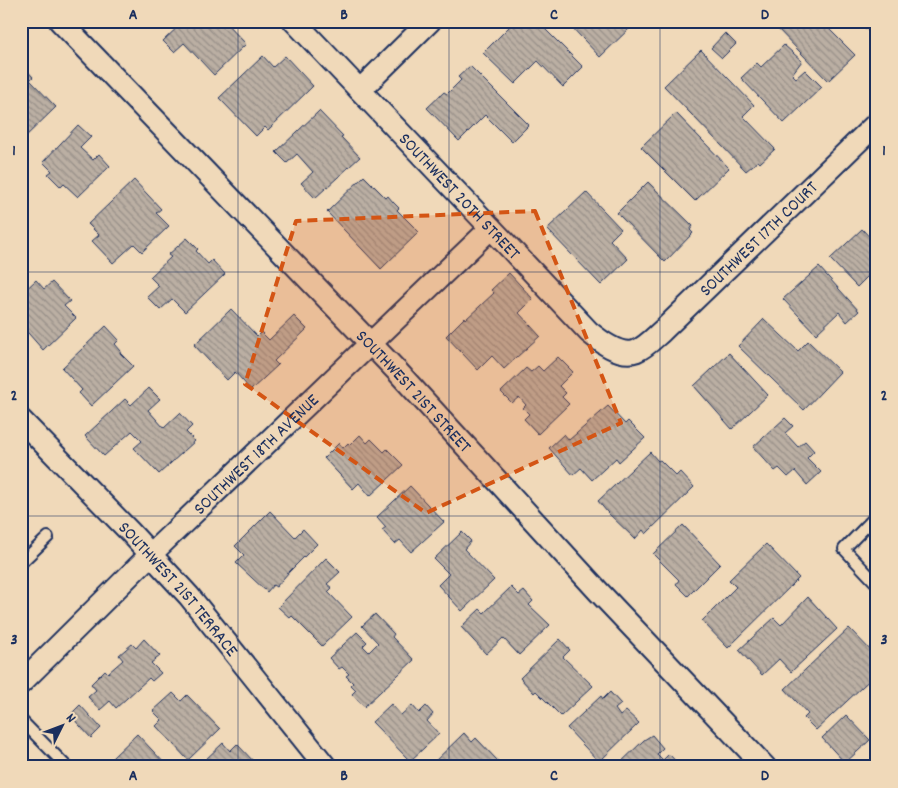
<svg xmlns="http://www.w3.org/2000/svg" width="898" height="788" font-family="Dekko,sans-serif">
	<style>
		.building { fill: url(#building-back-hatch); stroke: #1b2f5e }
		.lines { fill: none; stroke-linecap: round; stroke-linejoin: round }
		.lane-casing { stroke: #1b2f5e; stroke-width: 14 }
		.street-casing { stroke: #1b2f5e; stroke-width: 25 }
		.lane { stroke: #f0d9b9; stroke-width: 10 }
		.street { stroke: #f0d9b9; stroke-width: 21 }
		.marked { fill: #d45514; fill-opacity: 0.2; stroke: #d45514; stroke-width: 4; stroke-dasharray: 10 6; stroke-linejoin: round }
		.grid { fill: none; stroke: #1b2f5e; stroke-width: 1; stroke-opacity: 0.55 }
		.labels { text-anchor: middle; stroke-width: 4.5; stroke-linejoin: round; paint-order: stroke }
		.street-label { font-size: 18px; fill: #1b2f5e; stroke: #f0d9b9 }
		.neatline { fill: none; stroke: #1b2f5e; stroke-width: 2 }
		.grid-label { font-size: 16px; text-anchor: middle; font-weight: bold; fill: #1b2f5e }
	</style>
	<defs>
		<pattern id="building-back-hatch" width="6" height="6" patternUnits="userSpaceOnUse" patternTransform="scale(1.25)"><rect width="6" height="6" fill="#bbafa3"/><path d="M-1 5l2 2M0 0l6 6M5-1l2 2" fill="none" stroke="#978f88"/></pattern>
	</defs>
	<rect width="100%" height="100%" fill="#f0d9b9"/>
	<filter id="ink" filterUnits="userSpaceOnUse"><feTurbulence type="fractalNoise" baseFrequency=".02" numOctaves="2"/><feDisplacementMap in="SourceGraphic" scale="10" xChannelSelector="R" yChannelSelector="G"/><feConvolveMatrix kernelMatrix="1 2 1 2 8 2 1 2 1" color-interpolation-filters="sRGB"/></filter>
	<g filter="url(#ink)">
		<path class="building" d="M184 21H224L246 44 214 75 184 43 174 52 163 41Z
			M520 21H537L583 67 563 87 538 61 515 84 483 53 512 24 514 27Z
			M566 21H627L632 26 600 57Z
			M767 21H831L826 26 855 55 828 81 774 25 772 27Z
			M858 21H877V25L869 32Z
			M725 33 736 44 722 58 711 48Z
			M784 45 802 61 792 74 796 78 805 70 822 87 784 123 741 78 757 63 761 67Z
			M701 50 754 105 743 116 775 149 760 163 758 161 746 171 664 86Z
			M263 56 273 67 285 56 313 86 268 130 265 127 256 136 219 98Z
			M23 66 33 77 30 80 56 107 21 141V68Z
			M470 66 529 125 512 142 485 115 459 141 427 108 444 92 447 94 461 80 458 77Z
			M319 111 343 136 341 137 360 157 315 198 301 183 313 172 297 154 287 163 276 152Z
			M676 113 729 168 695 201 641 147Z
			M78 125 91 137 80 148 93 160 99 154 110 166 78 197 64 184 61 187 48 174 52 171 43 162Z
			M364 176 386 198 388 196 393 202 399 208 397 210 419 232 381 269 327 212Z
			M134 180 161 209 156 213 169 226 142 252 134 244 113 263 92 241 99 235 88 224Z
			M648 182 693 226 690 230 693 233 665 262 617 213Z
			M586 192 621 229 610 240 628 259 601 285 547 229Z
			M862 229 877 245V271L875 269 857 287 830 259Z
			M21 230 24 233 22 236 28 243 22 249 28 255 26 257 28 259 21 266Z
			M187 238 198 249 196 251 208 264 212 260 225 274 185 312 172 299 160 310 147 297 159 286 150 277 171 257 168 255Z
			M819 267 859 311 847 322 839 312 816 334 783 299Z
			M509 273 533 299 519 313 540 336 504 369 492 356 478 370 446 336 465 317 466 319 494 293 491 290Z
			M36 280 44 289 52 282 70 301 64 306 76 318 43 350 21 325V294Z
			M231 309 257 336 261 332 269 340 294 316 307 329 274 361 278 365 251 390 235 372 227 380 194 345Z
			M764 319 798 351 808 341 840 372 804 410 738 346Z
			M106 326 119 340 115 344 121 351 120 353 133 366 91 406 79 393 82 390 62 368Z
			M729 353 768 395 732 429 694 386Z
			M558 357 573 372 559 386 566 393 562 397 569 404 538 434 524 419 529 414 523 408 526 405 519 397 512 403 501 392 526 368 531 372 538 366 543 371Z
			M149 388 160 399 148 410 164 428 180 413 192 426 186 432 195 441 159 474 134 448 142 441 132 431 104 456 85 436 125 399 131 405Z
			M608 406 625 424 628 421 645 438 619 462 616 458 592 480 581 468 573 475 549 448 564 434 569 440Z
			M785 418 793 426 785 433 798 447 805 441 814 451 807 458 821 472 807 485 795 471 788 477 779 468 775 471 753 447Z
			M360 435 367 443 371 439 384 452 387 449 403 465 370 496 359 483 353 489 324 458 339 443 343 448 348 443 350 445Z
			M650 452 658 461 660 460 676 476 680 472 694 487 646 534 643 530 635 539 607 512 598 501Z
			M410 486 444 522 411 552 400 540 395 544 382 530 386 527 377 517Z
			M270 511 295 537 303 529 317 544 289 572 276 587 273 585 267 592 236 563 244 555 235 546Z
			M683 525 720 564 688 596 676 584 679 580 653 554Z
			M462 532 471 541 464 549 494 580 462 611 438 585 449 574 434 559Z
			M766 544 799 578 728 648 702 621 736 587 729 580Z
			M326 558 340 572 327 584 332 588 328 592 352 617 322 646 292 616 290 618 278 607Z
			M511 587 519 595 524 591 533 601 529 605 550 625 519 655 503 638 486 654 461 627 480 609 484 613Z
			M808 597 837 629 791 672 779 659 762 675 739 650 774 618 781 625Z
			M375 614 394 634 392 637 414 660 364 707 352 694 356 690 351 685 353 683 346 676 349 674 342 667 339 669 329 658 357 632 367 642 363 646 369 652 378 643 362 626Z
			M849 628 877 657V673L816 730 804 718 808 714 785 689Z
			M144 639 160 656 151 663 161 673 152 681 149 678 116 708 110 701 100 710 88 697 96 690 91 684 105 670 108 673 123 660 119 655 132 644 136 648Z
			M560 639 570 650 563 657 593 686 561 716 536 691 534 693 520 678Z
			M610 692 621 704 615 709 620 716 626 711 639 723 599 762 567 728 601 696 603 699Z
			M173 693 181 701 187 695 220 729 188 760 156 726 162 720 153 711Z
			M391 704 401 715 412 705 419 713 426 706 433 714 427 721 439 734 410 761 372 722Z
			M80 705 101 728 91 738 70 715Z
			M846 715 870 740 845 763 822 738Z
			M464 733 472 742 476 738 498 761 492 767H429Z
			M137 734 168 767H120L112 758Z
			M652 735 663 748 657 754 663 760 669 754 681 767H616L644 740Z
			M223 743 230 751 237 744 256 764 253 767H210L204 761Z
			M21 760 29 767H21Z"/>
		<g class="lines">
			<defs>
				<path id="lane" d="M877 515 844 549 877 584
					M21 563 48 537
					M21 720 67 767"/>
				<g id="street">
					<path id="s1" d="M60 21 397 371 599 592 765 767"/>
					<path id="s2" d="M294 21 510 248 589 332C600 341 620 357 636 351 646 347 654 338 662 331L877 123"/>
					<path d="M360 90 430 21"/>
					<path id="s3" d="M21 420 130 532 189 596 326 767"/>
					<path id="s4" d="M21 683 151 554 491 228"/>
				</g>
			</defs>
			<use href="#lane" class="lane-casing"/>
			<use href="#street" class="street-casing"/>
			<use href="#lane" class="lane"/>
			<use href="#street" class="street"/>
		</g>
	</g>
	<path class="marked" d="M535 211 621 423 426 513 245 384 296 221Z"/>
	<path class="grid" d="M238 21V767M449 21V767M660 21V767M21 272H877M21 516H877"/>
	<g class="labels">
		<g class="street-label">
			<text dy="6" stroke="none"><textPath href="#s2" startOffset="241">SOUTHWEST 20TH STREET</textPath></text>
			<text dy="6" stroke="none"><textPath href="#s2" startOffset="648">SOUTHWEST 17TH COURT</textPath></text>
			<text dy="6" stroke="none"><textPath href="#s1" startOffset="512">SOUTHWEST 21ST STREET</textPath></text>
			<text dy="6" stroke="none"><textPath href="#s4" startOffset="328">SOUTHWEST 18TH AVENUE</textPath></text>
			<text dy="6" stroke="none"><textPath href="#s3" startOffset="231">SOUTHWEST 21ST TERRACE</textPath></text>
		</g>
	</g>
	<rect width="898" height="788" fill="none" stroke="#f0d9b9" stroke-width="55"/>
	<g transform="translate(62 726) rotate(48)" stroke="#f0d9b9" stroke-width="4" paint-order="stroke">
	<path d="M0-4L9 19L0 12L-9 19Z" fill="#1b2f5e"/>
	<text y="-8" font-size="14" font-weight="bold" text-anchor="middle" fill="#1b2f5e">N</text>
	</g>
	<rect x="28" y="28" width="842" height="732" class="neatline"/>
	<g class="grid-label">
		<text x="133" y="19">A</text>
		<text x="344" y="19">B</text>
		<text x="554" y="19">C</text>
		<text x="765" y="19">D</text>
		<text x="14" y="155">1</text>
		<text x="884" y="155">1</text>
		<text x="14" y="400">2</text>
		<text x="884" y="400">2</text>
		<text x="14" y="644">3</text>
		<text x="884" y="644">3</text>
		<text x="133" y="780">A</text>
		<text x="344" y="780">B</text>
		<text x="554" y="780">C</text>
		<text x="765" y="780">D</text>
	</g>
</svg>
